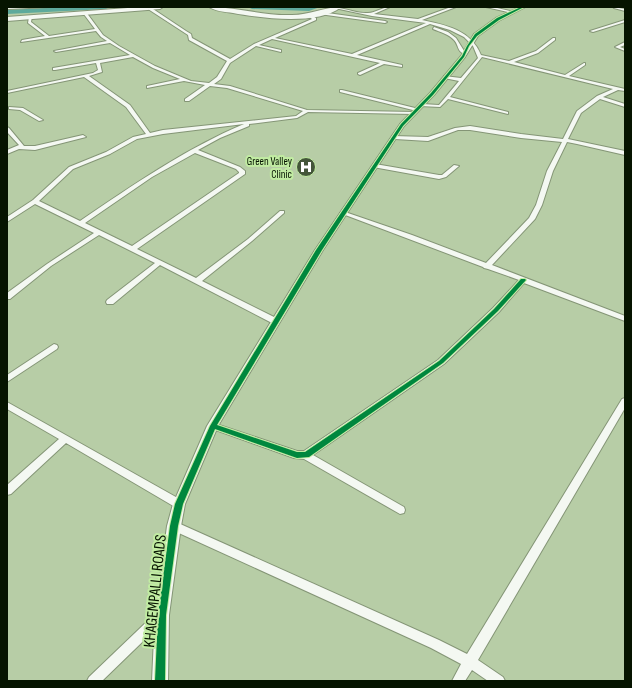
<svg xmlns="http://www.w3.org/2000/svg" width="632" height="688" font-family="'Sofia Sans Condensed',sans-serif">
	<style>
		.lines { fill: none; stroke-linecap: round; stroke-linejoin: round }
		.river { fill: #5eaa9c; fill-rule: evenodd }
		.minor-casing { stroke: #849576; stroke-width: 2 }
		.tertiary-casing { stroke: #849576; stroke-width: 2 }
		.trunk-casing { stroke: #849576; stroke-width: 2 }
		.minor { fill: #f4f8f2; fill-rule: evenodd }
		.tertiary { fill: #f4f8f2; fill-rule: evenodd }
		.trunk { fill: #f4f8f2; fill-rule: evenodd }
		.cycleway-casing { stroke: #c1eca2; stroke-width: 2 }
		.cycleway { fill: #00873e; fill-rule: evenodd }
		.labels { text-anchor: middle; stroke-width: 4; stroke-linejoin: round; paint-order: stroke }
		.far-poi-label { font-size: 11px; fill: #061400; stroke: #c1eca2; text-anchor: end }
		.near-street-label { font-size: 16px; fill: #061400; stroke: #c1eca2 }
	</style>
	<rect width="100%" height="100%" fill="#b7cda6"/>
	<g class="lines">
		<path class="river" d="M62 7H110L106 9 7 14V10Z
			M248 7H320L309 11 252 9Z"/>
		<defs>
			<path id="minor" d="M7 7H51L7 9Z
				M148 7H150L186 31 191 34 192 38 230 59 254 44 312 19 307 15 309 14 316 18V20L275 38 352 54 426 23 372 16 330 7C343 7 357 14 368 13 376 13 382 7 390 7L374 14 418 19 451 7H456L422 20C446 25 471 30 481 55L509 61 536 51 553 38H555V40L538 53 514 62 565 75 584 63H585V65L569 76 625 89V91L618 90 603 97 625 104V107L600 99 581 113 568 139 625 151V155L577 144 567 142 553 171 542 205 535 219 492 265 625 316V321L524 283 499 312 444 364 313 455 404 507 405 510 404 513 400 514 304 459 294 458 210 428 208 426 210 424 213 423 297 451H304L438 360 493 308 519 280 488 269 484 268 483 267 340 213 343 211 345 212 412 235 486 263 529 218 536 205 547 171 562 142 521 138 470 130H458L428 141 395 139 392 137 393 136 428 137 455 128 470 126 521 134 563 139 577 111 597 96 613 89 482 57 450 97 508 112V114L448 99 440 107 420 106V105L422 104 439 105 459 81 444 78V76L461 78 478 58 473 46 464 37 450 30 430 24 357 55 402 65V67L384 64 360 75 358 74V73L380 63 272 39 259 45 281 50V52L256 46 230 63 221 79 214 84 230 86 307 110 414 112 416 113 414 114 308 112 297 118 249 124V126L220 138 198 150 240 167 245 171V174L137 249 196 278 248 239 280 211H284V213L252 241 202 281 278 319 279 321 278 323H272L160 265 113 304H107L106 302 107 300 155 263 99 235 51 266 10 299H7V293L47 264 94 233 35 204 7 222V217L33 200 69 167 106 152 133 137 146 134 126 107 84 77 7 93V91L93 73 98 70 96 63 55 70H53V68L130 55 110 43 56 52 54 51 107 41 101 37 96 31 21 42 22 40 45 36 28 23 29 17 32 16 31 22 49 36 95 29 83 13 86 12 103 35 119 46 155 66 191 81 209 83 217 77 227 61 189 40 188 35 148 9ZM133 57 153 68 180 79 147 86V88L184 81 205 85 185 99V101H189L210 86 227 88 303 111 296 116 163 130 150 133 130 105 89 76 102 72 100 63ZM244 124C185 149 133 185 80 221L39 201 73 169 110 154 137 139 163 134ZM195 153 236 169 239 172V173L132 246 85 223 152 177Z
				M486 7H493L514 12 512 13Z
				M613 7 625 9V11L614 8Z
				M320 12 385 21 387 22 385 23 319 14Z
				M625 20V22L593 32 590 31Z
				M434 27 448 32 456 38 466 54C457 53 459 45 454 40 449 34 440 32 433 29Z
				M625 42V45L620 47 625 49V51L615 47Z
				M342 90 419 109V110L417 111 340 92V90Z
				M9 107 23 108 43 120 39 121 20 110 9 109Z
				M7 127 9 128 24 146H35L83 135 86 137 35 150 19 149 7 154V150L19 145 7 132Z
				M375 164 439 175H442L454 165 459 166 446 177 439 179 373 167 372 166Z
				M54 344 57 345 58 347 57 349 7 382V375Z
				M625 398V408L478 660 503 677 505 681H488L472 670 465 681H452L461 664 431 648 170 529 169 526 170 523 174 522 178 523 439 640 467 654 622 399Z
				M7 402 183 501 184 504 183 507 179 508 175 507 66 443 11 494 7 495V485L59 439 7 409Z
				M162 610 166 611 168 615 166 619 102 681H87L89 677 158 611Z"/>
			<path id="tertiary" d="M520 7H525L500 20 478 36 465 57 434 95 404 126 323 250 218 426 185 504 181 526 169 615 168 681H152L155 615 167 526 173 504 207 426 315 250 400 124 430 93 461 56 474 34 496 18Z"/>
			<path id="trunk" d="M141 7H163L160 9 7 21V17Z
				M209 7C237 7 264 16 292 15 309 15 325 7 341 7 318 26 260 18 233 13 225 12 215 11 209 7Z"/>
		</defs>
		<use href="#minor" class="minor-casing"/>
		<use href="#tertiary" class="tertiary-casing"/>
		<use href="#trunk" class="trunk-casing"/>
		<use href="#minor" class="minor"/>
		<use href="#tertiary" class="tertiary"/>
		<use href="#trunk" class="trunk"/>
		<defs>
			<path id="cycleway" d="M521 7H524L499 20 477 36 469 46 464 57 433 95 403 126 322 250 217 425 297 452H305L439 361 494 309 521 279H525L526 280 498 311 443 363 309 457 297 458 215 429 183 504 178 526 166 615 165 681H155L158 615 170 526 175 504 210 426 316 250 401 124 431 93 462 56 467 46 475 34 497 18Z"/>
		</defs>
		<use href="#cycleway" class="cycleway-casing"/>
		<use href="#cycleway" class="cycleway"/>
	</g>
	<defs>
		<symbol id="hospital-disc" viewBox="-11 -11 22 22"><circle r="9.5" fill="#44553a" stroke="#c1eca2"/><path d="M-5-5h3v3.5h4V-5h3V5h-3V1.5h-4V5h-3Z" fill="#fff"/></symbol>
	</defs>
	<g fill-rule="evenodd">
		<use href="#hospital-disc" x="295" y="156" width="22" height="22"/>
	</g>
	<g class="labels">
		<g class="far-poi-label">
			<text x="292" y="165">Green Valley<tspan x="292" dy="13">Clinic</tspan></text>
		</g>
		<g class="near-street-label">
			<text transform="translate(154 591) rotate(-84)" y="6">KHAGEMPALLI ROADS</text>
		</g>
	</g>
	<rect width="632" height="688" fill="none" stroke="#061400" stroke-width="16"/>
</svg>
